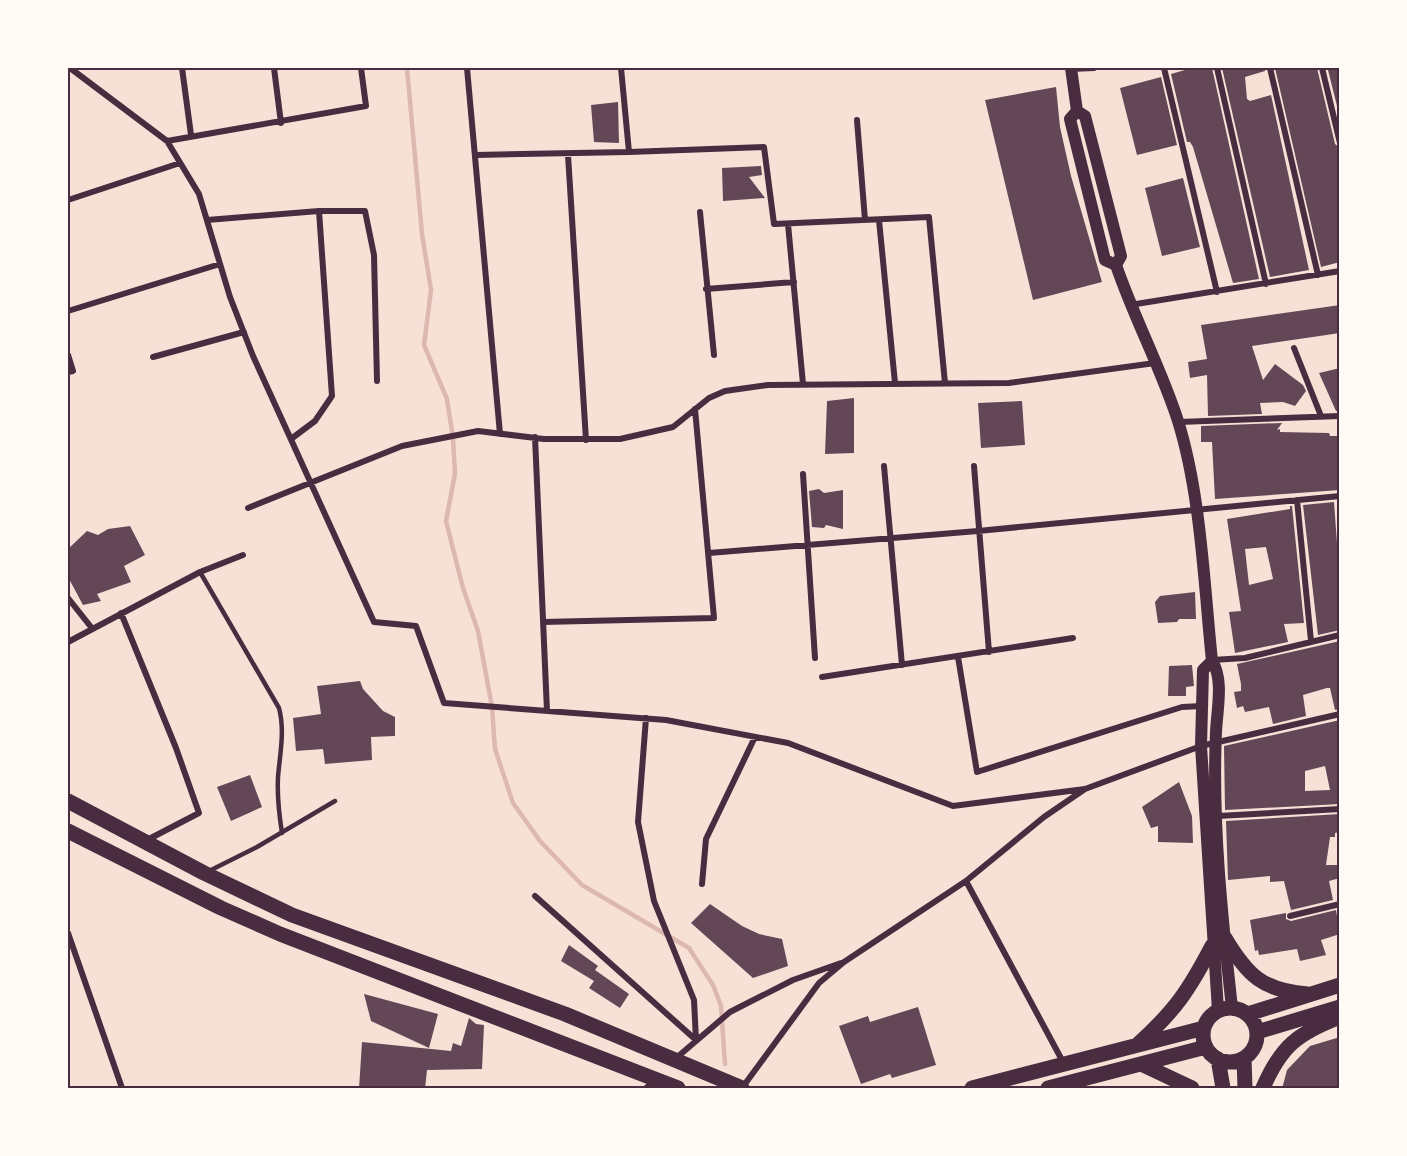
<svg xmlns="http://www.w3.org/2000/svg" width="1407" height="1156" font-family="Manrope,sans-serif">
	<style>
		.lines { fill: none; stroke-linecap: round; stroke-linejoin: round }
		.stream { stroke: #dcb8b0; stroke-width: 4.5 }
		.building { fill: #644757; fill-rule: evenodd }
		.service { stroke: #4a2c40; stroke-width: 4.5 }
		.minor { stroke: #4a2c40; stroke-width: 6 }
		.secondary { stroke: #4a2c40; stroke-width: 12 }
		.trunk { stroke: #4a2c40; stroke-width: 15 }
		.neatline { fill: none; stroke: #4a2c40; stroke-width: 2 }
	</style>
	<rect width="100%" height="100%" fill="#f7e1d7"/>
	<g class="lines">
		<path class="stream" d="M407 68 422 234 431 290 424 345 447 399 453 438 455 474 446 521 463 588 478 631 492 707 495 749 513 803 540 841 582 885 689 948 713 985 721 1006 725 1064"/>
	</g>
	<path class="building" d="M1192 68H1212L1259 279 1233 283 1193 147 1190 142H1187L1171 74Z
		M1222 68H1265V71L1245 77 1247 99 1250 101 1271 95 1309 270 1270 277Z
		M1275 68H1317L1335 144 1340 148V262L1321 267Z
		M1340 68V118L1328 70Z
		M1161 77 1177 145 1137 155 1120 88Z
		M1056 87 1060 127 1071 176 1102 282 1033 300 985 100Z
		M618 102 619 143 594 142 591 105Z
		M761 166 762 175 749 177 765 198 723 201 722 168Z
		M1183 178 1200 247 1162 256 1145 188Z
		M1340 305V333L1252 346 1263 380 1275 364 1303 385 1306 391 1295 406 1283 402 1260 403 1262 414 1208 416 1207 375 1190 378 1188 362 1207 359 1201 325Z
		M1340 368V411H1336L1319 373Z
		M854 398V453L825 454 827 401Z
		M1022 401 1025 445 981 448 978 403Z
		M1282 423 1277 430 1280 429V432L1329 433 1330 436H1338L1340 490 1215 499 1212 442H1201V426Z
		M819 489 824 493 843 490V529L826 525 824 528 812 527 809 491Z
		M1334 502 1337 543 1340 542V630L1318 635 1303 505Z
		M1290 506H1292L1304 623 1284 624 1288 642 1235 653 1229 612 1241 611 1227 519 1290 509ZM1266 547 1273 579 1249 585 1245 549Z
		M130 526 145 555 124 566 131 582 97 594 101 601 83 605 68 577V549L87 531 98 535 108 529Z
		M1195 592 1196 619H1179L1177 622 1158 623 1155 602 1160 596Z
		M1340 641V709L1335 710 1330 688H1327L1303 695 1306 716 1273 724 1269 707 1245 712 1243 706 1237 708 1234 692 1241 691V684L1237 664Z
		M1192 665 1194 686 1186 687V696H1168L1169 666Z
		M360 681 363 689 383 711 395 717V736L371 737 372 760 325 764 323 749 296 751 293 718 321 714 317 686Z
		M1340 720V804L1225 810 1224 746ZM1325 766 1330 790 1305 791V771Z
		M250 775 262 807 231 821 217 787Z
		M1179 782 1192 816 1193 843 1158 842V826L1151 828 1142 807Z
		M1340 814V832L1335 833V837H1330L1326 865H1340V878L1329 881 1333 900 1291 910 1284 881 1270 882V876L1228 880 1226 821Z
		M710 904 742 926 759 934 782 939 788 966 753 978 691 923Z
		M1336 910 1340 934 1321 940 1326 955 1300 961 1297 949 1259 955 1258 950 1255 951 1250 920 1286 913V919L1291 921Z
		M569 945 598 966 595 970 629 994 620 1008 589 988 594 981 561 961Z
		M364 994 438 1014 429 1048 371 1021Z
		M918 1007 936 1065 892 1078 890 1074 861 1084 839 1026 868 1016 870 1022Z
		M469 1018 476 1024 484 1025 482 1069 427 1070 425 1089H359L362 1042 451 1051 453 1043 461 1046Z
		M1340 1037V1089H1282L1287 1070 1310 1046Z"/>
	<g class="lines">
		<path class="service" d="M200 572 279 708C285 731 280 753 278 777 277 796 279 814 282 833
			M209 871 257 847 335 801"/>
		<path class="minor" d="M70 68 167 141 199 194 230 297 253 356 374 622 416 626 444 703 666 720 788 743 953 806 1085 789
			M182 68 191 135
			M274 68 281 123
			M467 68 500 434
			M621 68 629 152 764 147 774 224 929 217 945 383
			M1164 68 1217 292
			M1217 68 1266 284
			M1270 68 1318 275
			M1322 68 1340 143
			M1071 69 1094 68
			M857 120 865 220
			M167 141 366 106 361 68
			M476 155 629 152
			M568 155 586 440
			M68 200 180 163
			M700 212 714 355
			M207 220 319 211H365L374 255 377 381
			M879 220 895 383
			M788 224 803 384
			M706 289 794 282
			M1130 305 1340 271
			M68 311 220 264
			M1294 348 1321 416
			M68 355 73 371 68 372
			M153 357 244 332
			M1179 422 1340 416
			M535 437 547 711
			M291 439 315 421 332 396 319 211
			M884 466 902 665
			M974 466 989 652
			M803 474 815 658
			M1297 500 1311 641
			M248 508 402 446 478 431 544 439H620L673 427 709 398 725 391 768 385 1009 383 1155 363
			M709 553 978 531 1340 496
			M68 598 91 627
			M121 613 176 748 199 813 147 840
			M543 622 714 618 695 409
			M68 642 200 572 243 555
			M958 657 977 772 1182 707 1202 706
			M1212 660 1245 658 1340 635
			M822 677 1073 638
			M646 718 638 822 654 901 694 1000 696 1040
			M1218 816 1340 809
			M966 881 1063 1062
			M702 884 706 839 755 737
			M535 896 696 1040
			M1290 916 1340 904
			M68 933 122 1088
			M675 1059 730 1012 793 980 841 963
			M646 1088 656 1080
			M742 1088 819 983 844 962 966 881 1044 817 1085 789 1201 746 1340 714"/>
		<path class="secondary" d="M1071 68 1077 111 1070 119 1105 260 1116 265
			M1077 111 1085 116 1121 256 1116 265C1134 318 1161 368 1178 421 1201 495 1204 584 1212 661 1224 679 1217 710 1216 732 1212 823 1222 917 1232 1008
			M1212 661 1203 670 1201 746 1218 1010"/>
		<path class="trunk" d="M68 801 204 873 292 915 565 1014 742 1088
			M68 831 221 908 280 934 678 1088
			M1225 938C1247 975 1263 991 1308 994
			M1203 1035a27 27 0 1 1 54 0a27 27 0 1 1-54 0Z
			M1248 1014 1340 985
			M1257 1032 1340 1007
			M1137 1045C1175 1011 1189 990 1212 946
			M1244 1058 1245 1088
			M1218 1059 1223 1088
			M1141 1064 1192 1088
			M972 1088 1204 1028
			M1048 1088 1206 1047
			M1263 1088C1281 1046 1298 1033 1340 1017"/>
	</g>
	<rect width="1407" height="1156" fill="none" stroke="#fffaf5" stroke-width="138"/>
	<rect x="69" y="69" width="1269" height="1018" class="neatline"/>
</svg>
